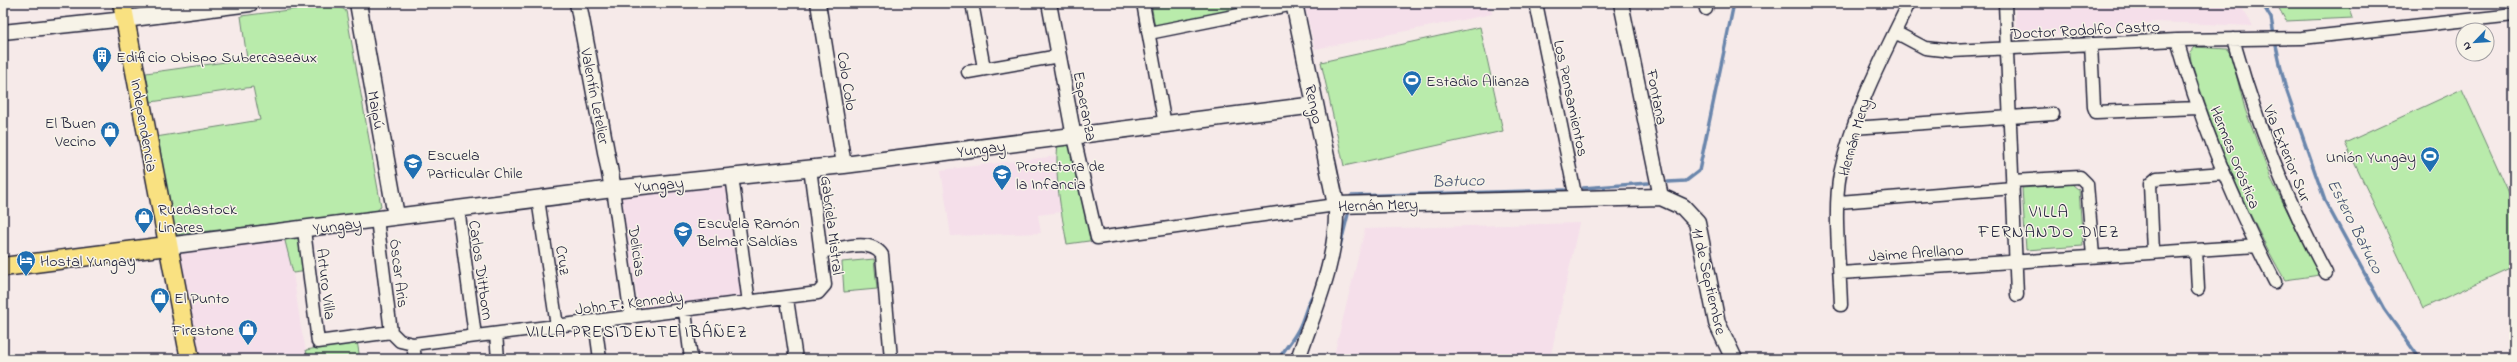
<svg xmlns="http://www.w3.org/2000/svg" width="2517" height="362" font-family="'Indie Flower',sans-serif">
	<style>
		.built { fill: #f5dfea }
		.green { fill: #b9ebab; stroke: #6e8673 }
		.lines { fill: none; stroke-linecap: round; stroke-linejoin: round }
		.stream { stroke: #6b86ac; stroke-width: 3.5 }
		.minor-casing { stroke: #22223b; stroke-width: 15 }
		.tertiary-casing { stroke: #22223b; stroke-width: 17 }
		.secondary-casing { stroke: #22223b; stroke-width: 19 }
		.primary-casing { stroke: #22223b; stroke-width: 21 }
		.minor { stroke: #f7f3e8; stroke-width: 12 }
		.tertiary { stroke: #f7f3e8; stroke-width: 14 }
		.secondary { stroke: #f7f3e8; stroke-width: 16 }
		.primary { stroke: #f9e181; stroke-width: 18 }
		.labels { text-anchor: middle; stroke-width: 3; stroke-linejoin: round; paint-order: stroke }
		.street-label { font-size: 16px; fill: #22223b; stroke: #f7f3e8 }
		.poi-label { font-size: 16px; fill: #22223b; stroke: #f7f3e8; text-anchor: start }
		.water-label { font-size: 17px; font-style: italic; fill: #475473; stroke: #f7f3e8 }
		.neighbourhood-label { font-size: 17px; letter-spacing: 1px; fill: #22223b; stroke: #f7f3e8 }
	</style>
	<rect width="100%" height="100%" fill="#f6eae9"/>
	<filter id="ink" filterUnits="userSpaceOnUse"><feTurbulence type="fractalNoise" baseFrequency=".025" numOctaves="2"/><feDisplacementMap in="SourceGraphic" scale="8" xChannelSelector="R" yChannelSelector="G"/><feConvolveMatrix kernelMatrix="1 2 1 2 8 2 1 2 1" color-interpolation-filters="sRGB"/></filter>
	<g filter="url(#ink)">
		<path class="built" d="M1304 3H1490L1492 14 1315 49Z
			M2015 3H2239L2253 26 2156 22 2017 38Z
			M1057 156 1061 212 1038 215 1041 233 951 236 941 170Z
			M727 185 746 301 640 315 621 196Z
			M1579 223 1550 359H1333L1365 229Z
			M284 237 293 273 301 328 308 359H199L177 250Z"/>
		<path class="green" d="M1151 3H1272L1155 28Z
			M2276 3H2348L2353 18 2286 21Z
			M336 4 346 11 381 206 376 212 175 235 156 137 260 120 253 87 151 102 146 73 247 59 241 16Z
			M1480 27 1503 131 1344 166 1321 62Z
			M2195 47 2227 49 2231 55 2245 109 2271 179 2320 275 2285 280C2244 210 2215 137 2191 61L2190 53Z
			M2462 89 2514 204V266L2423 308 2345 143Z
			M1072 140 1096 240 1067 244C1061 211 1054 176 1058 143Z
			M2072 184 2079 190 2083 246 2026 250 2022 188Z
			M301 235 308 271 293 273 284 237Z
			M874 259 877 289 844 292 842 262Z
			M357 341 360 359H308L306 350Z"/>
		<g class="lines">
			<path class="stream" d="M2262 3 2271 18 2274 35
				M2275 41 2285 86 2325 201 2384 309 2420 359
				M1668 182 1686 181 1699 171 1734 3
				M1583 188 1648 183
				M1351 196 1565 190
				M1339 250 1348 214
				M1279 359C1285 348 1293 340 1298 330 1306 316 1306 301 1317 289"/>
			<defs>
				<path id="minor" d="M972 3 984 68
					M1143 3 1165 125
					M1536 3 1576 199
					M1705 3 1706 9
					M2005 3 2017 295
					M1895 32 1925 48 1951 51 2177 40 2302 38 2514 15
					M1149 33 1294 4
					M2233 39C2256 121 2285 198 2326 273
					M2177 40C2201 124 2235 205 2275 282
					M2091 44 2094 107 2096 112 2198 108
					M968 72 1059 56
					M1853 128 2053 114
					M1074 137 1097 238 1336 205
					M732 176 749 303
					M2012 181 2080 177 2087 184 2093 256
					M613 189 631 317
					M538 199 557 326
					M1839 202 2013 188
					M458 208 475 336
					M377 219 391 332 400 341 413 344 818 293 825 285 810 168
					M304 230 318 342 391 332
					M2196 250 2198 289
					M822 252C840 249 870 237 882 255L891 359
					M2153 252 2150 184 2157 178 2224 173
					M1840 273 2257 246
					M787 299 796 359
					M1841 305C1840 266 1833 211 1840 174 1853 113 1882 58 1909 3
					M685 311 691 359
					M595 322 600 359
					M496 334 498 359
					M413 344 415 359"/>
				<path id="tertiary" d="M818 3 844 165
					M1049 3 1074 137
					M1621 3 1661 197
					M3 32 125 19
					M1298 359C1315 308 1338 260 1336 205"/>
				<path id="secondary" d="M358 3 396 216
					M578 3 613 189
					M1294 3 1336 205 1661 197 1683 207 1697 222 1717 323 1734 359
					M125 19 250 3
					M167 246 613 189 844 165 1315 105"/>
				<path id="primary" d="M122 3 190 359
					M3 267 167 246"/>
			</defs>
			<use href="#minor" class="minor-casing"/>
			<use href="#tertiary" class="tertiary-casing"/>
			<use href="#secondary" class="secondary-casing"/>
			<use href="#primary" class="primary-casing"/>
			<use href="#minor" class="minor"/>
			<use href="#tertiary" class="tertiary"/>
			<use href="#secondary" class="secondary"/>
			<use href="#primary" class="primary"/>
		</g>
	</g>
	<defs>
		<symbol id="building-pin" viewBox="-11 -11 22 30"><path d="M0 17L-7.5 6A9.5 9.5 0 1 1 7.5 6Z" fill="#1f6fb2" stroke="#f7f3e8"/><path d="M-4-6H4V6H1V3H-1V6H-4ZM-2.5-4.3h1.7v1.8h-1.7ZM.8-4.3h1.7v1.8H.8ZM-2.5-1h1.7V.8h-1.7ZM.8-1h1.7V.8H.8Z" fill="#fff"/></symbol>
		<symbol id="stadium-pin" viewBox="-11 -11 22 30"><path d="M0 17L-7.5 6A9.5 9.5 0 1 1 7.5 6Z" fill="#1f6fb2" stroke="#f7f3e8"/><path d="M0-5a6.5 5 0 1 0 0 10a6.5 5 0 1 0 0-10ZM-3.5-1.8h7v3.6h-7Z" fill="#fff"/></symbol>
		<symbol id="shop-pin" viewBox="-11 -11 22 30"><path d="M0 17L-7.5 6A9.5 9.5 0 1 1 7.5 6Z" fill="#1f6fb2" stroke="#f7f3e8"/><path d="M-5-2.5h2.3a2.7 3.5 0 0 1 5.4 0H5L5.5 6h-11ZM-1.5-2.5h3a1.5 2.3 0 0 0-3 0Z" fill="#fff"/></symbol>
		<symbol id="school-pin" viewBox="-11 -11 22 30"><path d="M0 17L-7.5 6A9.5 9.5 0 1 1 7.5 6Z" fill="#1f6fb2" stroke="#f7f3e8"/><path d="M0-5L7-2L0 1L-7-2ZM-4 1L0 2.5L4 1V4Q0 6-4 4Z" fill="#fff"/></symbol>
		<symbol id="hotel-pin" viewBox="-11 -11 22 30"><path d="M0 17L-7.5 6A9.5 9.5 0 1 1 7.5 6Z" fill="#1f6fb2" stroke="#f7f3e8"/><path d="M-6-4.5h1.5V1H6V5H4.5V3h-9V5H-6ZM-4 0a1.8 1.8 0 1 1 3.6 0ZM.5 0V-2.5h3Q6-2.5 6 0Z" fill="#fff"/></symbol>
	</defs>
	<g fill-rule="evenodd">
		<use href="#building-pin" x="91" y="45" width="22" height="30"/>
		<use href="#stadium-pin" x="1401" y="69" width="22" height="30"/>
		<use href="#shop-pin" x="99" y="120" width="22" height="30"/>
		<use href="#stadium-pin" x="2419" y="145" width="22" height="30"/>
		<use href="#school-pin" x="402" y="152" width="22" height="30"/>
		<use href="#school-pin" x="991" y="163" width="22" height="30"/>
		<use href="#shop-pin" x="133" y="206" width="22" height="30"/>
		<use href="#school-pin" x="672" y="220" width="22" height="30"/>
		<use href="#hotel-pin" x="15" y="249" width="22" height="30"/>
		<use href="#shop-pin" x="149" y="286" width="22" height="30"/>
		<use href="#shop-pin" x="237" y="318" width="22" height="30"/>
	</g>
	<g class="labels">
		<g class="street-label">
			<text transform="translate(2085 29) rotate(-3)" y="6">Doctor Rodolfo Castro</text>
			<text transform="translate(848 81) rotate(81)" y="6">Colo Colo</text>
			<text transform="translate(596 96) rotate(79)" y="6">Valentín Letelier</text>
			<text transform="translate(1658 97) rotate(79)" y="6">Fontana</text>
			<text transform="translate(1572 98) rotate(78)" y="6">Los Pensamientos</text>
			<text transform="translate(1315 104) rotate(78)" y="6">Rengo</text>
			<text transform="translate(1086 106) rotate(79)" y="6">Esperanza</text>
			<text transform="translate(377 110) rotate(80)" y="6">Maipú</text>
			<text transform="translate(145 125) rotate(80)" y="6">Independencia</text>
			<text transform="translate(1853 137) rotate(-74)" y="6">Hernán Mery</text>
			<text transform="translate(981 148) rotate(-7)" y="6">Yungay</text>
			<text transform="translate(2288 153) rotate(68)" y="6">Vía Exterior Sur</text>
			<text transform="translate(2236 157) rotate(68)" y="6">Hermes Oróstica</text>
			<text transform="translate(659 184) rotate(-6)" y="6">Yungay</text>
			<text transform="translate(1378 204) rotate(-2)" y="6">Hernán Mery</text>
			<text transform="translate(337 225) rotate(-8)" y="6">Yungay</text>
			<text transform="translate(833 225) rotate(83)" y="6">Gabriela Mistral</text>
			<text transform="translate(638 251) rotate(82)" y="6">Delicias</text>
			<text transform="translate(1916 252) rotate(-4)" y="6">Jaime Arellano</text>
			<text transform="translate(564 260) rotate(82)" y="6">Cruz</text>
			<text transform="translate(482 270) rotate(82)" y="6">Carlos Dittborn</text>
			<text transform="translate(400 273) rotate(83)" y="6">Óscar Aris</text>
			<text transform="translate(1710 281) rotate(77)" y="6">11 de Septiembre</text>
			<text transform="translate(327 284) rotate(83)" y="6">Arturo Villa</text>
			<text transform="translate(629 302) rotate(-7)" y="6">John F. Kennedy</text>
		</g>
		<g class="poi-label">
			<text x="116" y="62">Edificio Obispo Subercaseaux</text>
			<text x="1426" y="86">Estadio Alianza</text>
			<text x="96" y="128" text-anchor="end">El Buen<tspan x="96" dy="18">Vecino</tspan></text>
			<text x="427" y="160">Escuela<tspan x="427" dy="18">Particular Chile</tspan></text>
			<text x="2416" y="162" text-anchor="end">Unión Yungay</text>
			<text x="1016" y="171">Protectora de<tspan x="1016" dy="18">la Infancia</tspan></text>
			<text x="158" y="214">Ruedastock<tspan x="158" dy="18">Linares</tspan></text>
			<text x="697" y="228">Escuela Ramón<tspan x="697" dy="18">Belmar Saldías</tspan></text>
			<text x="40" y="266">Hostal Yungay</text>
			<text x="174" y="303">El Punto</text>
			<text x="234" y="335" text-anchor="end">Firestone</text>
		</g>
		<g class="water-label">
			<text transform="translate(1458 180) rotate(-2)" y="6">Batuco</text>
			<text transform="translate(2356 226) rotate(63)" y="6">Estero Batuco</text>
		</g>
		<g class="neighbourhood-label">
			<text x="2049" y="217">VILLA<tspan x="2049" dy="20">FERNANDO DIEZ</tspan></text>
			<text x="637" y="337">VILLA PRESIDENTE IBÁÑEZ</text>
		</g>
	</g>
	<rect width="2517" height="362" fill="none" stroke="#f7f3e8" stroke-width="16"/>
	<rect x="8" y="8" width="2501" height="346" fill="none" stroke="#22223b" stroke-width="1.5" filter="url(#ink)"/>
	<g transform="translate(2475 42) rotate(245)"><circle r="19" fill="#f7f3e8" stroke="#a29fa3"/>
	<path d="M0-3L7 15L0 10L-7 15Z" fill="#1f6fb2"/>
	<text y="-6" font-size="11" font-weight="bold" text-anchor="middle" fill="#22223b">N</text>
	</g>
</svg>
